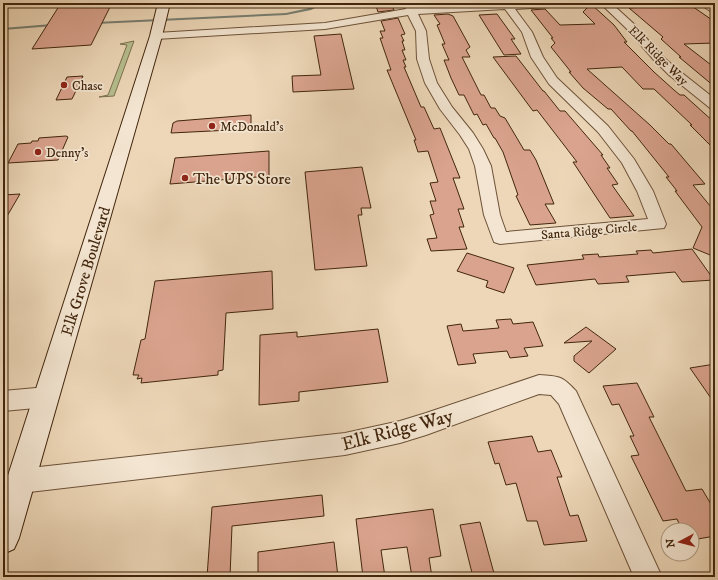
<svg xmlns="http://www.w3.org/2000/svg" width="718" height="580" font-family="'IM FELL DW Pica',serif">
	<style>
		.green { fill: #b6bf90; stroke: #7c724e }
		.lines { fill: none; stroke-linecap: round; stroke-linejoin: round }
		.stream { fill: #777e72; fill-rule: evenodd }
		.building { fill: #daa38e; stroke: #42260d }
		.street-casing { stroke: #6d5238; stroke-width: 2 }
		.secondary-casing { stroke: #42260d; stroke-width: 2 }
		.street { fill: #f3e5d1; fill-rule: evenodd }
		.secondary { fill: #f3e5d1; fill-rule: evenodd }
		.poi-dot { fill: #8f2418; stroke: #f3e5d1; stroke-width: 1.5 }
		.labels { text-anchor: middle; stroke-width: 3.5; stroke-linejoin: round; paint-order: stroke }
		.far-street-label { font-size: 13px; fill: #42260d; stroke: #f3e5d1 }
		.far-poi-label { font-size: 13px; fill: #42260d; stroke: #f3e5d1; text-anchor: start }
		.poi-label { font-size: 16px; fill: #42260d; stroke: #f3e5d1; text-anchor: start }
		.street-label { font-size: 16px; fill: #42260d; stroke: #f3e5d1 }
		.near-street-label { font-size: 19px; fill: #42260d; stroke: #f3e5d1 }
	</style>
	<rect width="100%" height="100%" fill="#edd7b8"/>
	<filter id="stains"><feTurbulence type="fractalNoise" baseFrequency=".005" numOctaves="4"/><feColorMatrix values="0 0 0 0 .2 0 0 0 0 .09 0 0 0 0 .02 0 0 0 .5 -.17"/></filter>
	<radialGradient id="worn" r=".72"><stop offset=".6" stop-color="#630" stop-opacity="0"/><stop offset="1" stop-color="#630" stop-opacity=".3"/></radialGradient>
	<path class="green" d="M134 41 114 96 99 97 108 95 127 45 120 44Z"/>
	<g class="lines">
		<path class="stream" d="M322 3H325L311 10 286 15 96 24 95 23 96 22 286 13 309 8Z
			M52 24H53V26L3 30V28Z"/>
	</g>
	<path class="building" d="M61 3H112L91 45 32 49Z
		M375 3H391L394 10 378 12Z
		M591 4 614 25 627 42H624L654 72 674 90 680 95H684L715 123V150L690 125H692L654 89H643L622 67 587 69 650 125 669 144H671L705 184 693 185 711 207 715 198V257L693 248 702 227 675 191H677L666 177H669L632 131H631L611 109H608L583 88 569 72H571L551 47 555 43 551 38H553L531 10 545 9 560 25 595 24 583 12Z
		M689 4 715 22V43L684 44 715 68V87L679 57H681L661 39 663 37 629 8Z
		M448 14 453 16 470 47 466 50 470 57H462L481 95H484L491 108H495L500 116 505 118 524 150H530L536 160 554 204H545L556 223 530 225 516 196 518 195 503 152 495 138H494L486 124 483 125 477 114 474 115 464 95H459L451 78 444 60H449L442 44H445L437 25 440 24 434 15Z
		M497 14 515 39H511L521 54 504 55 479 15Z
		M398 18 405 34 401 35 404 41H402L405 50H402L406 60H403L406 67H404L421 107H424L434 129 440 128 460 178H453L464 209H458L464 227H459L467 249 431 251 427 239 437 238 430 215 434 214 430 201H436L430 183 438 182 428 151 418 152 414 140H416L387 70H391L380 38H383L380 31H385L381 21Z
		M341 34 354 89 293 92 292 76 321 75 314 36Z
		M516 56 543 91H544L560 111H565L603 155H601L610 168H607L618 184 612 185 634 216 610 218 573 162H577L537 110 533 111 493 57Z
		M83 76 72 99 56 100 67 77Z
		M251 115V129L171 133 173 123 177 121Z
		M66 136 68 137 58 160 8 163 18 144 31 143 32 141H38L39 138Z
		M269 151V176L170 184 175 158Z
		M362 167 371 208H361L362 215H358L367 266 315 270 305 172Z
		M20 194 3 223V195Z
		M692 249 714 280 682 282 675 272 626 276 629 282 598 284 595 279 536 285 527 265 584 259 582 255 598 254 599 257 638 254 636 251 651 250 653 253Z
		M467 253 514 268 504 293 486 287 488 281 457 271Z
		M272 271 273 309 226 313 223 370 218 371V375L141 383 142 378 137 379 139 375H133L141 340 145 339 155 281Z
		M511 319 513 324 533 322 543 346 524 348 528 356 510 358 507 351 473 354 476 363 458 365 447 326 461 324 463 331 499 328 496 320Z
		M586 327 616 349 589 373 574 361V356L592 341 564 343Z
		M378 329 388 382 299 392V401L259 405 260 335 297 332V337Z
		M715 364V404L690 368Z
		M637 383 654 417H649L686 491 702 489 715 511V536L692 540V530H682L677 519 663 521 631 456 639 455 630 436H634L619 404 612 405 603 386Z
		M532 436 538 452 551 450 562 477H557L570 516 578 515 587 541 544 545 537 521H527L516 483 506 485 499 463 495 464 488 442Z
		M322 495 324 516 232 526 230 577H207L212 507Z
		M433 509 441 556 429 558 432 577H412L407 547 381 550 385 577H363L356 519Z
		M480 522 495 577H473L460 525Z
		M334 542 338 577H258V552Z"/>
	<g class="lines">
		<defs>
			<path id="street" d="M403 3H413L415 8 501 3H572L567 6 515 9 532 32 543 57 557 78 608 126 634 159 653 191 666 224 664 228 500 244 494 242 484 215 475 166 469 149 460 135 440 109 425 83 417 59 416 31 408 15 325 29 156 39 151 36 156 33 325 23 406 9ZM505 9 522 32 531 57 549 84 598 132 622 163 637 191 648 219 506 232 500 215 491 166 483 149 473 133 452 107 437 83 429 59 426 31 418 14Z
				M600 3H611L634 24 661 55 677 69 715 99V109L710 108 669 75 653 59 626 28Z
				M698 3H710L715 7V14Z
				M539 375C560 377 561 375 576 391L662 577H634L559 404 551 395 539 394 426 435 400 443 345 455 21 493 12 490 8 481 12 472 21 469 345 433 400 421 426 413Z
				M47 387 55 390 58 397 55 404 47 407 3 411V391Z"/>
			<path id="secondary" d="M158 3H170L162 36 19 538 14 549 3 554V491L150 36Z"/>
		</defs>
		<use href="#street" class="street-casing"/>
		<use href="#secondary" class="secondary-casing"/>
		<use href="#street" class="street"/>
		<use href="#secondary" class="secondary"/>
	</g>
	<g class="poi-dot">
		<circle cx="64" cy="85" r="4"/>
		<circle cx="212" cy="126" r="4"/>
		<circle cx="38" cy="152" r="4"/>
		<circle cx="185" cy="178" r="4"/>
	</g>
	<g class="labels">
		<g class="far-street-label">
			<text transform="translate(659 55) rotate(45)" y="5">Elk Ridge Way</text>
			<text transform="translate(589 230) rotate(-5)" y="5">Santa Ridge Circle</text>
		</g>
		<g class="far-poi-label">
			<text x="72" y="90">Chase</text>
			<text x="220" y="131">McDonald's</text>
			<text x="46" y="157">Denny's</text>
		</g>
		<g class="poi-label">
			<text x="193" y="184">The UPS Store</text>
		</g>
		<g class="street-label">
			<text transform="translate(85 271) rotate(-73)" y="6">Elk Grove Boulevard</text>
		</g>
		<g class="near-street-label">
			<text transform="translate(397 429) rotate(-15)" y="7">Elk Ridge Way</text>
		</g>
	</g>
	<rect width="718" height="580" fill="none" stroke="#edd7b8" stroke-width="16"/>
	<rect x="4" y="4" width="710" height="572" fill="none" stroke="#42260d" stroke-width="2"/>
	<rect x="8" y="8" width="702" height="564" fill="none" stroke="#42260d"/>
	<g transform="translate(680 542) rotate(263)"><circle r="19" fill="#f3e5d1" stroke="#ac9983"/>
	<path d="M0-3L7 15L0 10L-7 15Z" fill="#8f2418"/>
	<text y="-6" font-size="11" font-weight="bold" text-anchor="middle" fill="#42260d">N</text>
	</g>
	<rect width="100%" height="100%" filter="url(#stains)"/>
	<rect width="100%" height="100%" fill="url(#worn)"/>
</svg>
